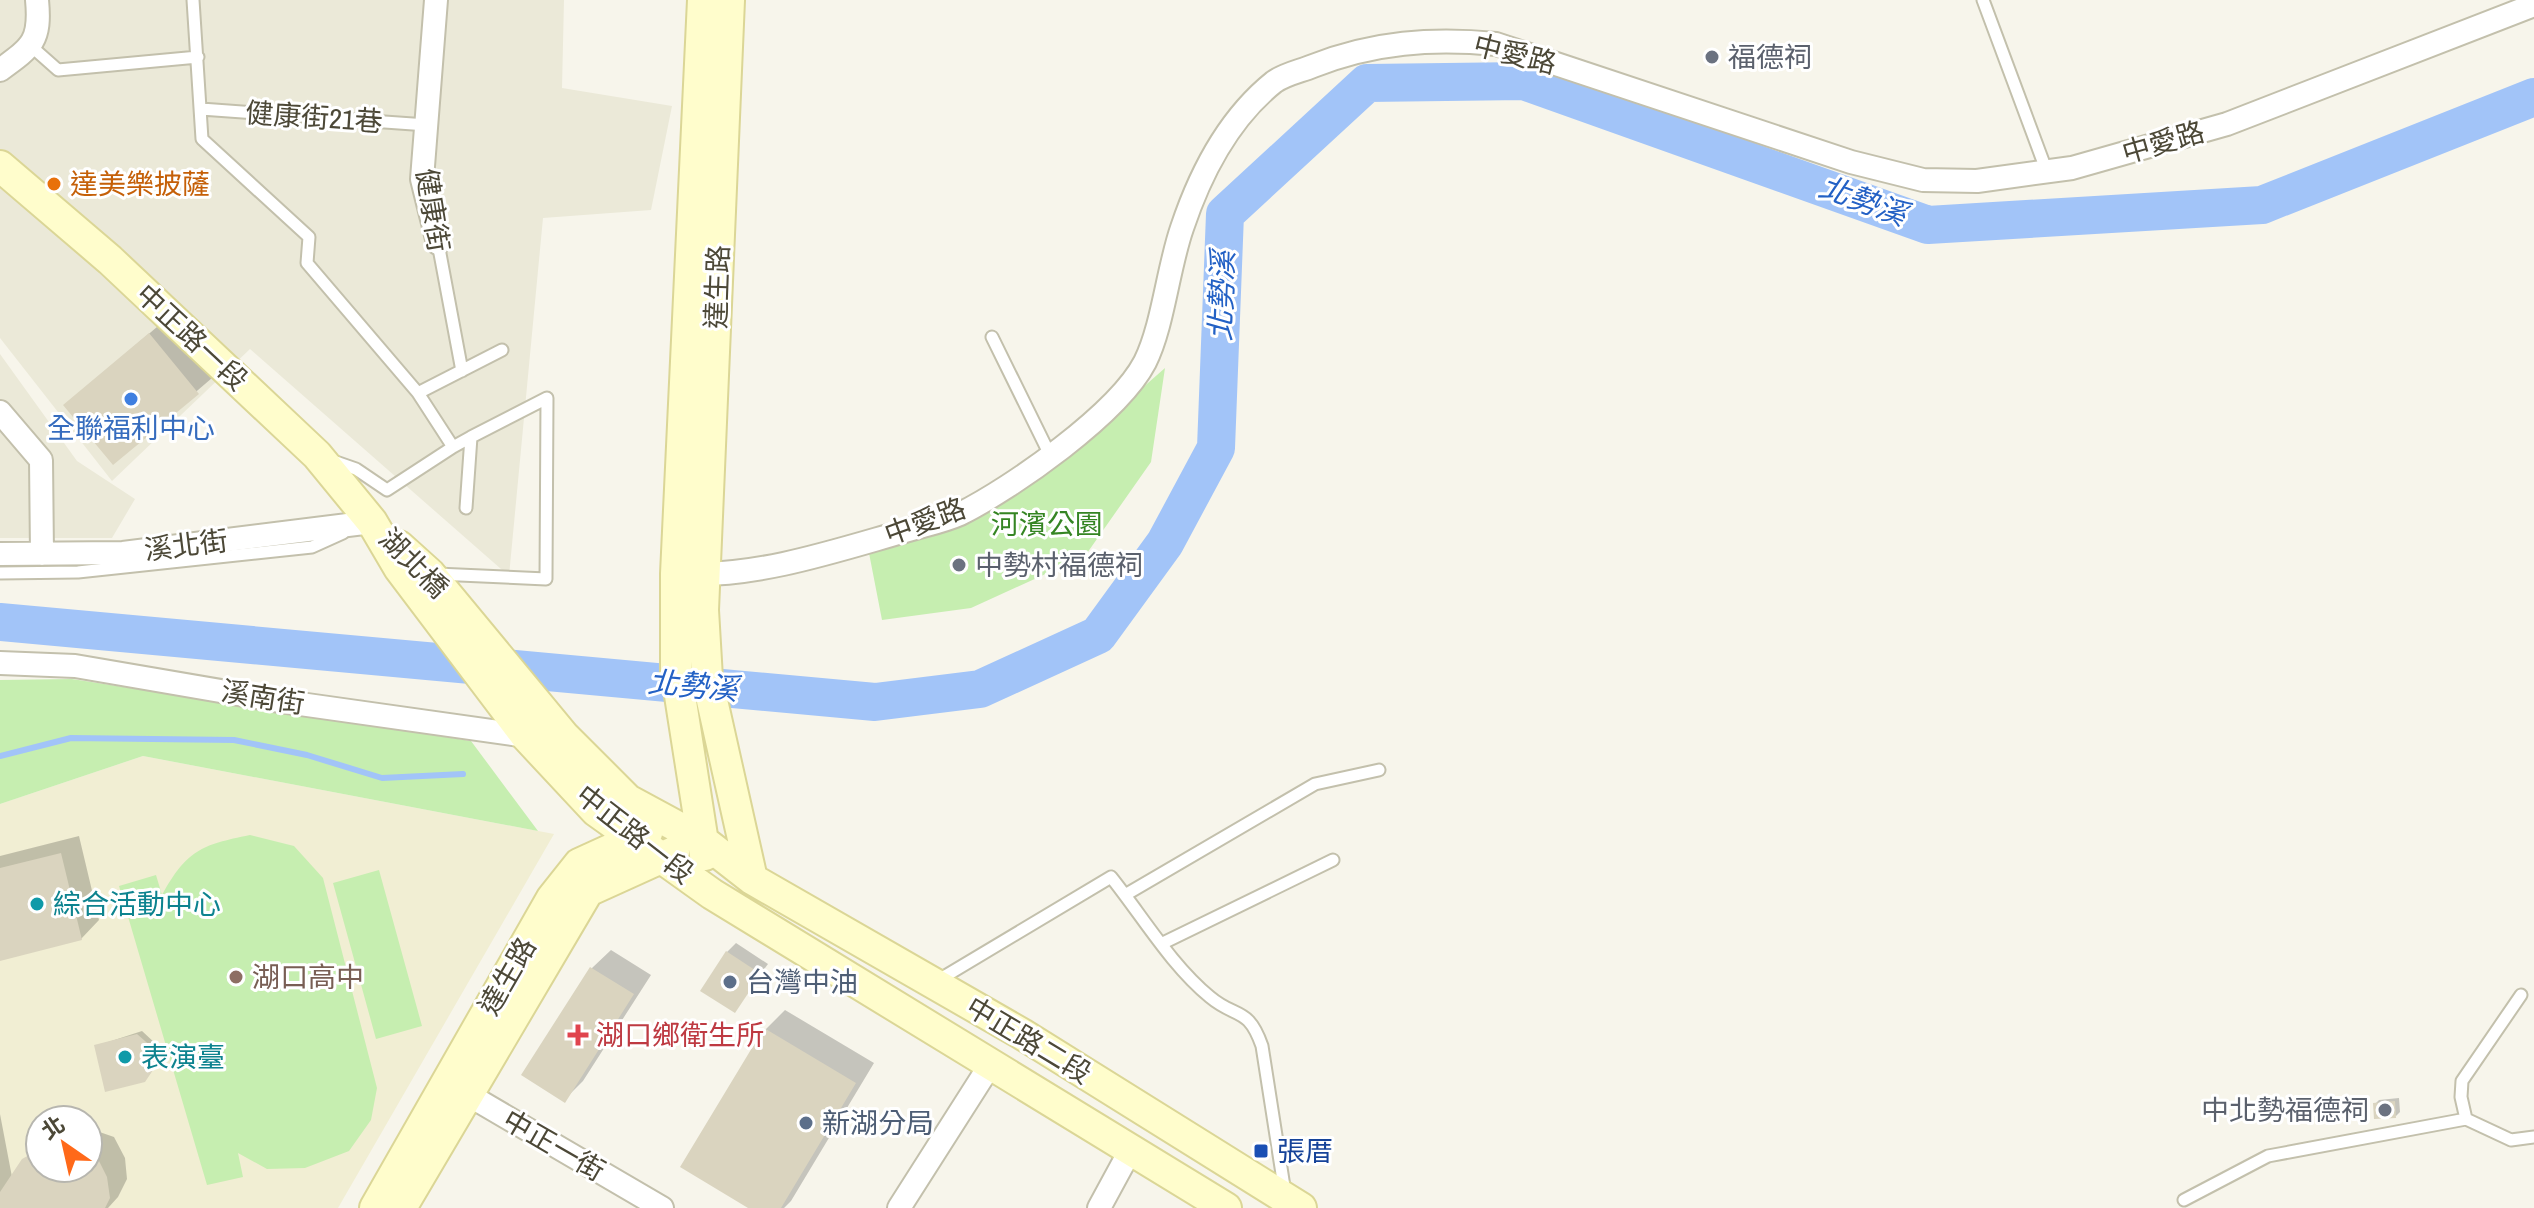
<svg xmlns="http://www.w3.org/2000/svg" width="2534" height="1208" font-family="'Archivo Narrow','Noto Sans TC',sans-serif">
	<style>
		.residential { fill: #ebe9d8 }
		.education { fill: #f1eed3; fill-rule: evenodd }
		.green { fill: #c6eeb0 }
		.shadow { fill: #0003 }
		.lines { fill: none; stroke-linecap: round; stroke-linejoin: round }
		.stream { stroke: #a2c4f8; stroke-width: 6 }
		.river { stroke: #a2c4f8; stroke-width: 38 }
		.building { fill: #dad4bf }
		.lane-casing { stroke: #c3c0ac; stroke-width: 15 }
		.street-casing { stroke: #c3c0ac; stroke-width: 26 }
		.secondary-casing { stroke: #dbd696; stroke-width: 34 }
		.lane { stroke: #fff; stroke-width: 11 }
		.street { stroke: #fff; stroke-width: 22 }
		.secondary { stroke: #fffdcc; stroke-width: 30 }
		.worship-dot { fill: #6b7280; stroke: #fff; stroke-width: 3 }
		.food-dot { fill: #e8710a; stroke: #fff; stroke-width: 3 }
		.shop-dot { fill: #3f7fe0; stroke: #fff; stroke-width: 3 }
		.culture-dot { fill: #0f9aa8; stroke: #fff; stroke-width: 3 }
		.education-dot { fill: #8d6e63; stroke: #fff; stroke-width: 3 }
		.service-dot { fill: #5c6f8a; stroke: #fff; stroke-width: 3 }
		.health-dot { fill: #e0444e; stroke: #fff; stroke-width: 3 }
		.transit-dot { fill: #1a4fb4; stroke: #fff; stroke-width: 3 }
		.labels { text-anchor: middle; stroke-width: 6; stroke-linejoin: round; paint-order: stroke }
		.street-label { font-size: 28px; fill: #4c4837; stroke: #fff }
		.worship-label { font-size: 28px; fill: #5b616d; stroke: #fff; text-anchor: start }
		.food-label { font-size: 28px; fill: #c56008; stroke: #fff; text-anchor: start }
		.shop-label { font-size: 28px; fill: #366cbe; stroke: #fff }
		.park-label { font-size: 28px; fill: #358523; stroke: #fff }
		.culture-label { font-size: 28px; fill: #0d838f; stroke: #fff; text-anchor: start }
		.education-label { font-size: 28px; fill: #785e54; stroke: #fff; text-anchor: start }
		.service-label { font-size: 28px; fill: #4e5e75; stroke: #fff; text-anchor: start }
		.health-label { font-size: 28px; fill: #be3a42; stroke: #fff; text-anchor: start }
		.transit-label { font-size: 28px; fill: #164399; stroke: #fff; text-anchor: start }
		.water-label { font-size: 30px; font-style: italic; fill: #2361c5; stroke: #fff }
	</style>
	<rect width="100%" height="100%" fill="#f7f5eb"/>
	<path class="residential" d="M0 0H564L562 88 672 106 651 210 543 218 509 576 250 349 112 481 0 338Z
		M0 354 77 461 135 499 112 538H0Z"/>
	<path class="education" d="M143 756 554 834 338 1208H0V804ZM40 1120H88V1168H40Z"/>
	<path class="green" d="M1165 368 1151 462 1085 556 971 608 882 620 869 553 966 523 1058 462Z
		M72 679 471 741 538 831 143 756 0 804V680Z
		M250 835 294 846 323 878 377 1088 371 1120 349 1151 305 1168 267 1169 238 1153 243 1177 207 1185 119 886 156 875 162 895C187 850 201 845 250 835Z
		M379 870 422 1026 376 1039 333 883Z"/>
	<path class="shadow" d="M164 321 212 378 114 462 65 405Z
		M79 836 99 920 81 939 0 959V856Z
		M736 943 768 964 734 1010 727 952Z
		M611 950 651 975 583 1081 564 1100 592 968Z
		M785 1010 874 1063 791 1201 784 1208H752L683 1166 766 1029Z
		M142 1031 156 1044 159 1061 149 1075 96 1046Z
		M2399 1098 2400 1112 2396 1116 2375 1104 2379 1100Z
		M0 1114 12 1177 40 1144V1168H88V1128L114 1137 125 1158 127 1179 118 1197 108 1208H0Z"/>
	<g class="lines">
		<path class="stream" d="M0 756 71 738 234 740 307 755 382 778 463 774"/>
		<path class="river" d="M0 622 875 702 980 689 1098 635 1165 543 1216 448 1225 214 1367 83 1524 81 1928 225 2262 205 2534 97"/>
	</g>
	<path class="building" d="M149 333 199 394 113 465 63 405Z
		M61 853 82 940 0 961V868Z
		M726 951 761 974 735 1013 700 991Z
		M590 967 634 994 565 1103 521 1075Z
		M764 1028 856 1083 781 1208H748L680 1167Z
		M137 1034 153 1048 155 1067 145 1082 105 1092 94 1045Z
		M2395 1101 2396 1118 2374 1119 2373 1103Z
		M88 1139 107 1177 110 1198 105 1208H0V1192L22 1159 40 1149V1168H88Z"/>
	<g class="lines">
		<defs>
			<path id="lane" d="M193 0 202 139 309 237 307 263 418 393 453 447 387 490 356 469 333 461
				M1983 0 2047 172
				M32 47 58 70 198 57
				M201 109 427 125
				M438 243 462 371
				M992 337 1050 455
				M418 393 502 350
				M453 447 471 437 466 508
				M0 573 78 572 312 547 343 533
				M437 574 546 579 547 398 471 437
				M1125 895 1315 784 1379 770
				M1163 943 1333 860
				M937 981 1111 877C1143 917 1171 965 1210 997 1236 1019 1248 1006 1262 1046L1285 1193
				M2466 1119 2461 1097 2462 1081 2521 995
				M2184 1200 2268 1156 2466 1119 2511 1140 2534 1137"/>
			<path id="street" d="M436 0 422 179 438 243
				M0 70C32 47 41 41 37 0
				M0 412 41 460 42 554
				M0 554 123 553 372 522
				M690 574C760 576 835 551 902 532 921 526 942 522 960 514 1012 488 1118 414 1145 362 1163 326 1168 268 1182 228 1200 174 1229 118 1274 82 1285 74 1301 71 1313 66 1374 42 1432 38 1496 44L1851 162 1923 180 1977 181 2072 168 2227 124 2534 5
				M0 663 75 666 279 701 526 736
				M455 1087 662 1208
				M899 1208 992 1062
				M1099 1208 1131 1149"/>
			<path id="secondary" d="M703 0 676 574V670L705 855
				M729 0 703 610 707 678 752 879
				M0 166 110 260 317 455 372 522 399 568 526 736 596 811 712 894 1226 1208
				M399 546 430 574 564 736 628 800 702 840 752 879 1022 1034 1301 1208
				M375 1208 552 898 579 864 647 833
				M401 1208 588 891 674 852"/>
		</defs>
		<use href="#lane" class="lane-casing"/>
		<use href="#street" class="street-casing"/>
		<use href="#secondary" class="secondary-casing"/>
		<use href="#lane" class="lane"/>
		<use href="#street" class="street"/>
		<use href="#secondary" class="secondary"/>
	</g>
	<g class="worship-dot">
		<circle cx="1712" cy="57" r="8"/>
		<circle cx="959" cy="565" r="8"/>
		<circle cx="2385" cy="1110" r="8"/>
	</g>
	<circle class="food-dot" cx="54" cy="184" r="8"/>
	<circle class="shop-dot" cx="131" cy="399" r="8"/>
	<g class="culture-dot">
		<circle cx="37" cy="904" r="8"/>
		<circle cx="125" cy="1057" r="8"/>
	</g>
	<circle class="education-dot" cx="236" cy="977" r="8"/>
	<g class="service-dot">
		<circle cx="730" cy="982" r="8"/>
		<circle cx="806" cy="1123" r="8"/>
	</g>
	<path class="health-dot" d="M574 1023h8v8h8v8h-8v8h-8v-8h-8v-8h8z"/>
	<rect class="transit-dot" x="1253" y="1143" width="16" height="16" rx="4"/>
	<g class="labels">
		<g class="street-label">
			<text transform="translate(1515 54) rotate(14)" y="10">中愛路</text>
			<text transform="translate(314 117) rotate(4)" y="10">健康街21巷</text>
			<text transform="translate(2163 142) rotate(-16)" y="10">中愛路</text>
			<text transform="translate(433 210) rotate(81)" y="10">健康街</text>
			<text transform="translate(717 287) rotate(-88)" y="10">達生路</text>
			<text transform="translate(192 337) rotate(43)" y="10">中正路一段</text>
			<text transform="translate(925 521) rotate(-20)" y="10">中愛路</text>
			<text transform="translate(186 545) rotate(-7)" y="10">溪北街</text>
			<text transform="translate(414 563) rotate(45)" y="10">湖北橋</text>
			<text transform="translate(263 697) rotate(9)" y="10">溪南街</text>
			<text transform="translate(635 834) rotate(38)" y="10">中正路一段</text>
			<text transform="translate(507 976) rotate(-60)" y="10">達生路</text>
			<text transform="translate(1029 1040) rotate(31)" y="10">中正路二段</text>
			<text transform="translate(554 1145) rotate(30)" y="10">中正一街</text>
		</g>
		<g class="worship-label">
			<text x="1728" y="67">福德祠</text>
			<text x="975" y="575">中勢村福德祠</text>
			<text x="2369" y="1120" text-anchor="end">中北勢福德祠</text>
		</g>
		<g class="food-label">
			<text x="70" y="194">達美樂披薩</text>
		</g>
		<g class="shop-label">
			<text x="131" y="438">全聯福利中心</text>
		</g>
		<g class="park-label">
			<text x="1047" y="534">河濱公園</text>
		</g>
		<g class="culture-label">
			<text x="53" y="914">綜合活動中心</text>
			<text x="141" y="1067">表演臺</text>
		</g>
		<g class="education-label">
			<text x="252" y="987">湖口高中</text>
		</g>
		<g class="service-label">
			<text x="746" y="992">台灣中油</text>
			<text x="822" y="1133">新湖分局</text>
		</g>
		<g class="health-label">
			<text x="596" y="1045">湖口鄉衛生所</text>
		</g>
		<g class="transit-label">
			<text x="1277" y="1161">張厝</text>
		</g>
		<g class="water-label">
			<text transform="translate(1863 201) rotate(20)" y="10">北勢溪</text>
			<text transform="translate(1222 296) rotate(-88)" y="10">北勢溪</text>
			<text transform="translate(693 686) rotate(5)" y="10">北勢溪</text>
		</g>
	</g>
	<g transform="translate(64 1144) rotate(326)"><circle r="38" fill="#ffffff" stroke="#b7b6af" stroke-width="2"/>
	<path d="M0-6L14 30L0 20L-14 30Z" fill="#ff6919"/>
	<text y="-12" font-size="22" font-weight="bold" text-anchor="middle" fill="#4c4837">北</text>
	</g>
</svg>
